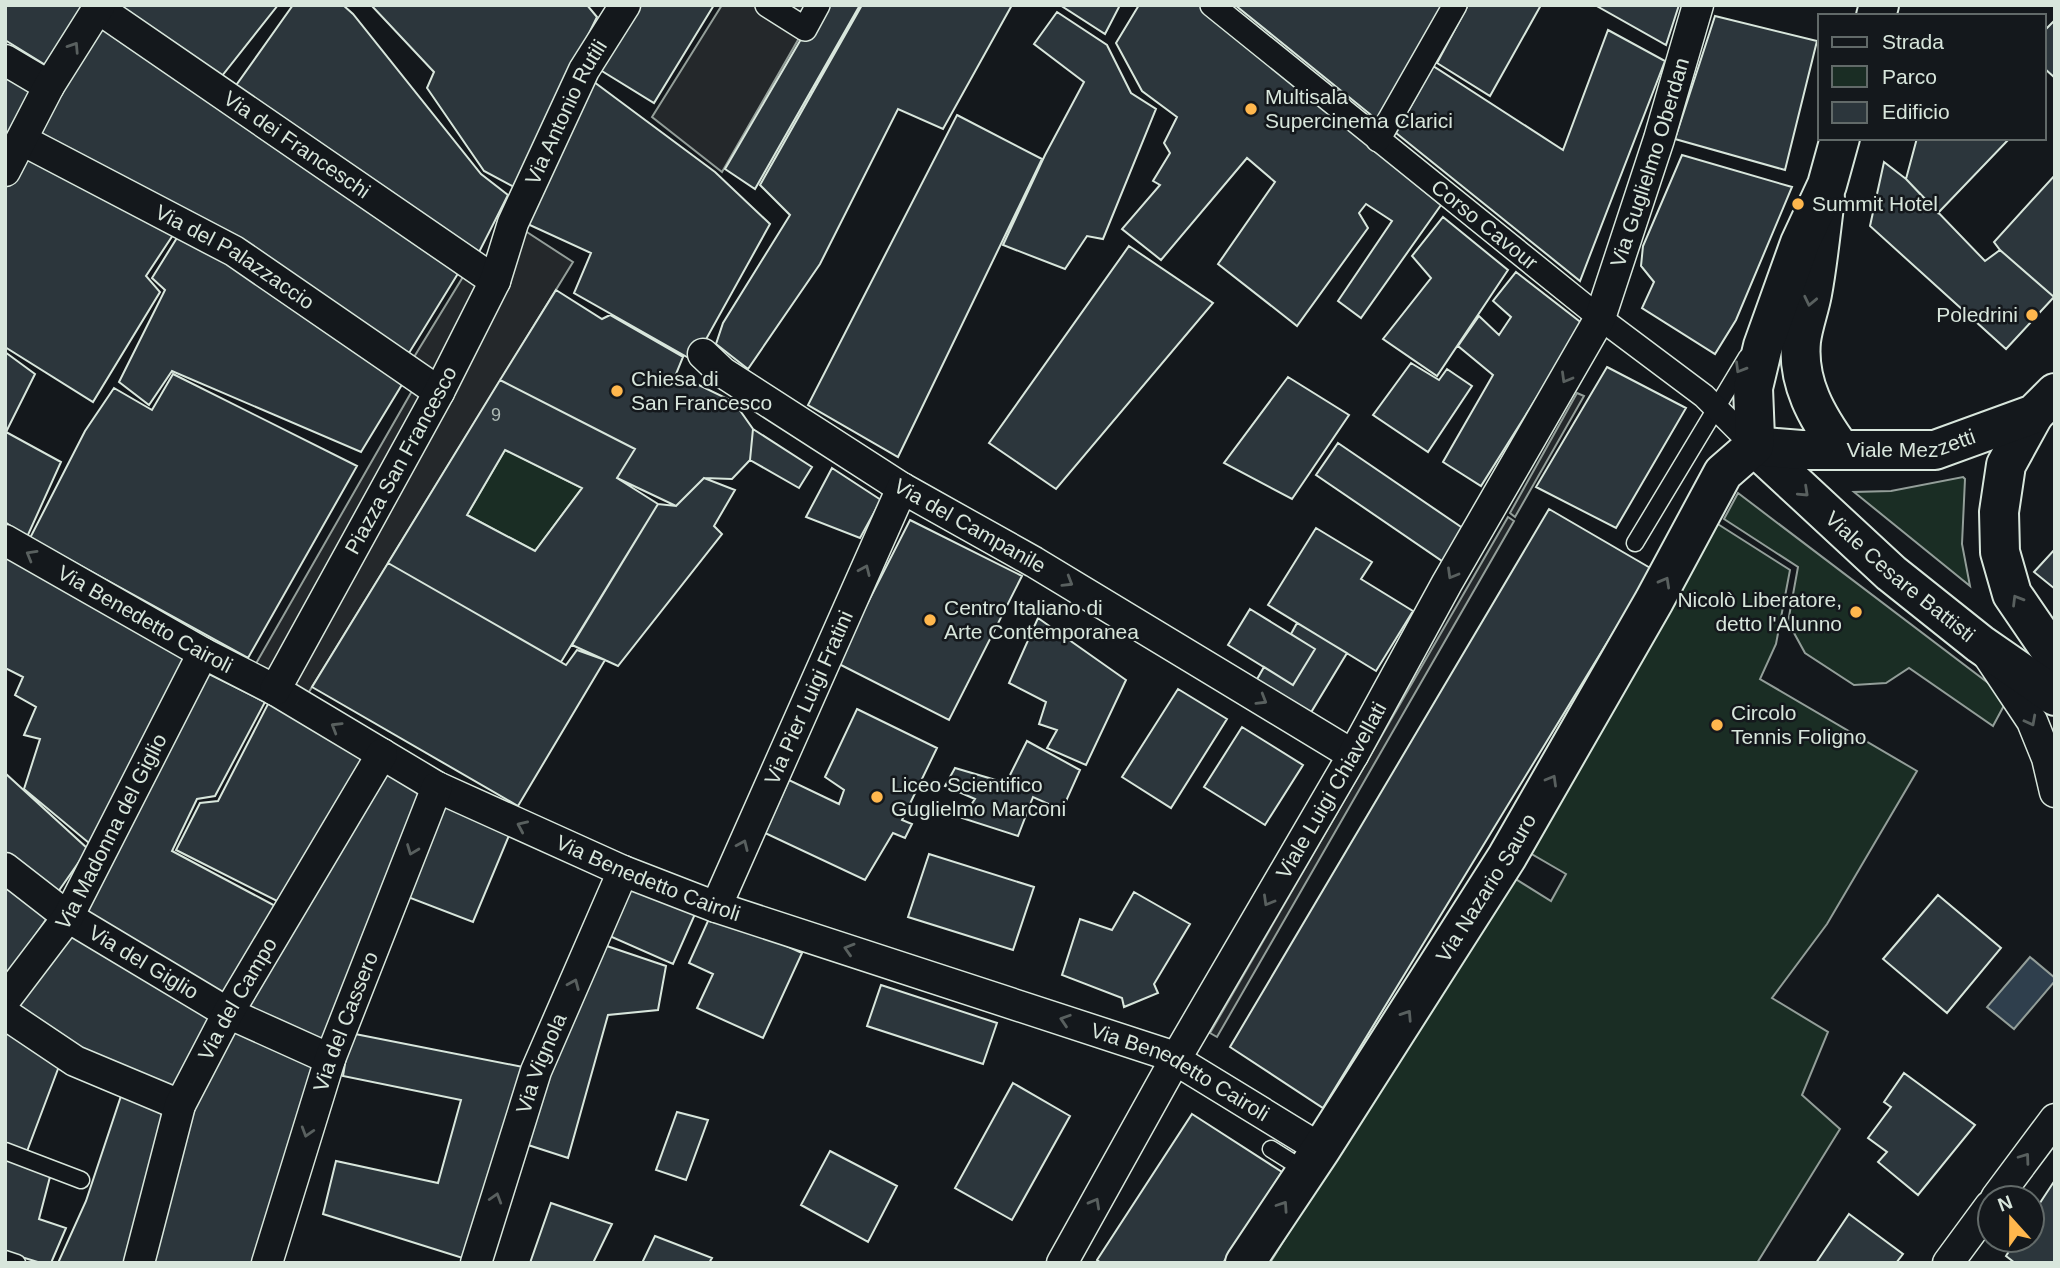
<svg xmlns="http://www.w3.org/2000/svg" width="2060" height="1268" font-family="Helvetica,sans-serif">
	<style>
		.green { fill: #1a2d24; stroke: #939e99; stroke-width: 2 }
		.parking { fill: #24282b; stroke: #939e99; stroke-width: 2 }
		.water { fill: #2f3f4d; stroke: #939e99; stroke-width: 2 }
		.building { fill: #2c363c; stroke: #d8e6dc; stroke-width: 2; fill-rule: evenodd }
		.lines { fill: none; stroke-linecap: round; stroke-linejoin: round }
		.service-casing { stroke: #d8e6dc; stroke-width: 19 }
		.pedestrian-casing { stroke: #d8e6dc; stroke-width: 26 }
		.minor-casing { stroke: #d8e6dc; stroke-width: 33 }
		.tertiary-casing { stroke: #d8e6dc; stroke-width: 42 }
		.secondary-casing { stroke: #d8e6dc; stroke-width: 42 }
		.service { stroke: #14181c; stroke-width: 16 }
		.pedestrian { stroke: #14181c; stroke-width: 23 }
		.minor { stroke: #14181c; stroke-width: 30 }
		.tertiary { stroke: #14181c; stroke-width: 38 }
		.secondary { stroke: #14181c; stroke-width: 38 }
		.oneway { stroke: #59605f }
		.poi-dot { fill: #ffb74d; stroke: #14181c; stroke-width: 2.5 }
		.labels { text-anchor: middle; stroke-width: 5; stroke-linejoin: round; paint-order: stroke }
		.number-label { font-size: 18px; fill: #adbab4 }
		.poi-label { font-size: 21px; fill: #d8e6dc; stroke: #14181c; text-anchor: start }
		.street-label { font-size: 21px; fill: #d8e6dc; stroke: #14181c }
	</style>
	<rect width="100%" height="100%" fill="#14181c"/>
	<path class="green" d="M505 450 582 488 535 551 467 515Z
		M1963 477 1965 479 1962 544 1970 586 1854 492 1891 491Z
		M1738 493 2008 698 1993 726 1909 668 1886 683 1854 685 1805 653 1788 622 1798 567 1724 519Z
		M1713 521 1790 570 1776 644 1760 679 1917 771 1827 924 1772 998 1828 1032 1802 1095 1840 1129 1757 1263H1270L1509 875 1551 901 1566 874 1523 849Z"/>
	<path class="parking" d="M722 5H803L814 12 722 172 652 117Z
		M513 223 573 262 304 700 254 667 424 370 411 362 466 272 480 282Z
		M1577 393 1584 396 1515 517 1510 513Z
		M1508 517 1514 521 1217 1037 1210 1033Z"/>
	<path class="water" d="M2030 957 2055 978V981L2014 1029 1987 1007Z"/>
	<path class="building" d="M5 5H93L52 69 5 40Z
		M107 5H278L218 81Z
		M293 5H343L353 14 481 174 508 195 475 260 232 91Z
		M371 5H587L597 17 514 187 484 171 427 88 434 72Z
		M636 5H714L654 103 597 68Z
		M821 5H860L755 189 725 169Z
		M862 5H1012L943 129 898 109 820 264 748 369 716 344 723 323 790 215 760 185Z
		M1060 5H1120L1105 34Z
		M1139 5H1199L1441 205 1361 318 1338 301 1392 221 1366 204 1359 213 1368 228 1297 326 1218 264 1275 182 1247 158 1161 260 1122 229 1160 185 1153 181 1170 153 1164 143 1177 117 1142 91 1116 43Z
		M1235 5H1446L1381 123Z
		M1468 5H1541L1490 96 1437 63Z
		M1595 5H1679L1666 45Z
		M1057 12 1107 45 1131 93 1156 109 1103 239 1087 236 1065 269 1003 245 1045 155 1084 82 1034 44Z
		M1715 16 1817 41 1785 170 1675 139Z
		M102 18 462 267 409 353 31 138Z
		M2055 20V78L2044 68V31Z
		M1608 30 1665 61 1580 281 1396 133 1433 66 1563 150Z
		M5 67 37 87 5 138Z
		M586 76 715 172 770 224 694 361 574 293 591 253 521 221Z
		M957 115 1042 159 898 457 808 405Z
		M1917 138H2010L1938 213 1906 179Z
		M22 146 179 226 146 276 160 292 93 402 5 347V178Z
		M1682 155 1792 187 1736 320 1715 354 1642 308 1654 282 1641 266 1643 246Z
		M1884 162 1906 179 1985 261 2000 250 2054 297 2006 349 1870 226Z
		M2055 175V296L2054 297 2000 250 1994 242Z
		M1443 217 1508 270 1437 376 1383 339 1431 278 1412 256Z
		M180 233 406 378 361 452 172 371 149 405 119 382 165 290 152 278Z
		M1129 246 1213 303 1056 489 989 443Z
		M1516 272 1583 324 1481 486 1443 462 1493 375 1458 346 1479 316 1499 335 1511 317 1493 301Z
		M556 290 602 319 610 315 683 357 676 374 734 402 753 429 750 460 732 479 704 478 676 506 617 478 635 449 500 380Z
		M5 352 35 374 6 432 61 462 27 537 5 522Z
		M1411 363 1439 380 1447 369 1472 386 1428 452 1373 415Z
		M1607 367 1686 408 1616 528 1536 487Z
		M173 374 357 466 248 658 30 538 85 431 114 388 152 410Z
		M1288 377 1349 415 1292 499 1224 463Z
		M500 380 635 449 617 478 658 504 561 662 388 563ZM505 450 582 488 535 551 467 515Z
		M753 429 812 467 799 488 750 460Z
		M1338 443 1467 531 1445 563 1316 475Z
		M832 468 881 500 860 538 806 517Z
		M704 478 735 490 714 526 722 534 618 666 572 645 658 504 676 506Z
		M1549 509 1652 569 1323 1108 1230 1047Z
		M910 520 1022 576 949 720 837 663Z
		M1316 528 1372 562 1361 579 1413 611 1376 671 1268 605Z
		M2055 549V589L2034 572Z
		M5 551 189 661 95 848 24 789 40 739 24 735 36 707 15 695 23 677 5 668Z
		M388 563 566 665 577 650 605 660 518 806 312 687Z
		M1250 609 1315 649 1293 685 1228 645Z
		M1038 618 1126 680 1086 765 1047 748 1057 730 1039 724 1046 702 1009 683Z
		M1297 623 1347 653 1310 714 1256 681 1264 667 1293 685 1315 649 1291 634Z
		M201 670 265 702 215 796 197 799 172 851 279 908 225 1002 75 917Z
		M1178 689 1227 719 1171 808 1122 777Z
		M269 702 373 756 283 904 176 850 200 803 218 801Z
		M857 709 937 748 902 820 912 824 905 838 893 833 865 880 765 833 789 780 839 804 844 790 825 777Z
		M1242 727 1303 765 1265 825 1204 787Z
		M1027 741 1080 770 1062 810 1033 797 1018 836 962 818 975 799 945 786 955 768 1006 783Z
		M382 763 426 788 325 1052 234 1011Z
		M5 773 88 849 53 899 5 864Z
		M439 794 513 826 473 922 400 894Z
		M929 854 1034 887 1013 950 908 917Z
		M627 878 699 905 673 964 605 934Z
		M5 879 50 914 5 978Z
		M1134 892 1190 924 1154 984 1158 993 1124 1007 1122 998 1062 975 1080 919 1112 930Z
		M1938 895 2001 948 1947 1013 1883 959Z
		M712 912 802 953 763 1038 697 1008 713 974 689 963Z
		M68 926 220 1015 176 1098 8 1010Z
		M598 943 666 966 658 1010 608 1015 568 1158 522 1143Z
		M881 985 997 1023 983 1064 867 1026Z
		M230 1021 320 1062 254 1263H149L187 1109Z
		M5 1024 61 1061 26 1154 5 1145Z
		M350 1033 528 1068 469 1260 323 1214 336 1161 438 1183 461 1100 343 1076Z
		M1904 1073 1975 1125 1918 1195 1878 1162 1887 1152 1868 1138 1891 1107 1884 1102Z
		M1013 1083 1070 1116 1012 1220 955 1188Z
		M122 1093 173 1110 134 1263H58L86 1201Z
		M677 1112 708 1120 686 1180 656 1170Z
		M1192 1114 1282 1172 1223 1263H1101L1097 1260Z
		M830 1151 897 1186 868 1242 801 1205Z
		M5 1156 51 1173 39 1219 66 1228 51 1263H41L5 1252Z
		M2055 1180V1263H2015L2006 1256 2016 1240H2032V1215Z
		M551 1203 612 1224 593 1263H530Z
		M1849 1214 1903 1254 1896 1263H1816Z
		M655 1236 712 1258 709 1263H642Z"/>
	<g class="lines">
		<defs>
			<path id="service" d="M1635 543 1747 357
				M1271 1149 1306 1171
				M5 1151 81 1180
				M5 1259 17 1263"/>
			<g id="pedestrian">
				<path d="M767 5 805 29 818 5"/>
				<path id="s1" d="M1212 5 1600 318 1704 396 1754 446"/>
				<path d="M1378 140 1455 5"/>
			</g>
			<g id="minor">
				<path id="s2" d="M99 9 495 281"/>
				<path d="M5 60 49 86"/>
				<path id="s3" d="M22 140 234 251 439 392"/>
				<path d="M5 171 49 86 100 5"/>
				<path id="s4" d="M703 354 722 372 902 488 1034 562 1353 755"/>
				<path id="s5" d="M5 540 203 653 275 690 437 787 623 871 716 907 1166 1054 1321 1149"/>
				<path d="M1988 655 2032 721 2047 758 2055 792"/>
				<path id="s6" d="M275 690 439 392 495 281 513 223 584 70 625 5"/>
				<path id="s7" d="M5 868 68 917 228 1013 330 1059"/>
				<path id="s8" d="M716 907 902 488"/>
				<path id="s9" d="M5 1000 68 917 203 653"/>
				<path d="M5 1014 75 1061 180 1105"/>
				<path d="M1996 1198 2055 1119"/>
				<path id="s10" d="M139 1263 180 1105 228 1013 382 754"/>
				<path id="s11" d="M267 1263 330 1059 437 787"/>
				<path id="s12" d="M476 1263 536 1071 623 871"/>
				<path id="s13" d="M1062 1263 1175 1060 1353 755 1447 583 1600 318 1659 139 1698 5"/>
				<path d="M1948 1263 1990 1206"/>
			</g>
			<path id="tertiary" d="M1825 198C1821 229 1818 262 1812 294 1809 310 1803 325 1801 341 1797 383 1817 417 1841 450"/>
			<g id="secondary">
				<path d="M1876 16 1879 5"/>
				<path d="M2034 414 2006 465 1999 512 2000 552 2012 594 2055 657"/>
				<path id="s14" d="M1754 446 1891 573 1980 644 2055 696"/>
				<path id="s15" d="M1754 446 1801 450H1935L2034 414 2055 393"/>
				<path id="s16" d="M1245 1263 1321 1149 1507 857 1654 601 1723 473 1754 446 1755 438 1753 388 1763 346 1800 243 1827 185 1840 138"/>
			</g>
		</defs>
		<use href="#service" class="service-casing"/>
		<use href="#pedestrian" class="pedestrian-casing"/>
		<use href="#minor" class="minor-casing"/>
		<use href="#tertiary" class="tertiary-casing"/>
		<use href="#secondary" class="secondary-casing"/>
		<use href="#service" class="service"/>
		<use href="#pedestrian" class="pedestrian"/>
		<use href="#minor" class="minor"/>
		<use href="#tertiary" class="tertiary"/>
		<use href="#secondary" class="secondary"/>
	</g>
	<defs><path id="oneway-chevron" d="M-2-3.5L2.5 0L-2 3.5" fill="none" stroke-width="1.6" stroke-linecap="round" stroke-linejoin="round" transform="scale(1.75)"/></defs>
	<g class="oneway">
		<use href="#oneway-chevron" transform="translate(74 47) rotate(-57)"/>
		<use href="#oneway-chevron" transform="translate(1810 301) rotate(102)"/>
		<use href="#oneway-chevron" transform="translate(1740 368) rotate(121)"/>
		<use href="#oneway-chevron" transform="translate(1566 378) rotate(120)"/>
		<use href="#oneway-chevron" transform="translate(1804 492) rotate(43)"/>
		<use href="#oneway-chevron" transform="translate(31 555) rotate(-150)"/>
		<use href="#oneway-chevron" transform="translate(865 570) rotate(-66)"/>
		<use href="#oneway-chevron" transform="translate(1452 574) rotate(120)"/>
		<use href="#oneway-chevron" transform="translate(1068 582) rotate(31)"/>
		<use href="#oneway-chevron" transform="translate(1665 582) rotate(-61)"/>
		<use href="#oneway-chevron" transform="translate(2017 600) rotate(-121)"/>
		<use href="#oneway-chevron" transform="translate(1262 700) rotate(31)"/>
		<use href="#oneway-chevron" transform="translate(2031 721) rotate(62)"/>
		<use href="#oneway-chevron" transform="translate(336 727) rotate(-149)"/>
		<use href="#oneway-chevron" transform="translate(1552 780) rotate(-60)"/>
		<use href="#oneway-chevron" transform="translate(522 826) rotate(-156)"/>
		<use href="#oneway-chevron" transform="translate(743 845) rotate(-66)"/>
		<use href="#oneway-chevron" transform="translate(412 850) rotate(111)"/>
		<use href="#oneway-chevron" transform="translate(1268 901) rotate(120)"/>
		<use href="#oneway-chevron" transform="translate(849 949) rotate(-163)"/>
		<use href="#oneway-chevron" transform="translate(574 984) rotate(-67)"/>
		<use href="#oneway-chevron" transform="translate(1407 1015) rotate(-57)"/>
		<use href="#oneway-chevron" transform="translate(1065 1020) rotate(-162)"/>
		<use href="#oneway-chevron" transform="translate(307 1132) rotate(107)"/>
		<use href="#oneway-chevron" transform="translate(2025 1158) rotate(-54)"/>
		<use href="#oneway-chevron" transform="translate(496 1198) rotate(-73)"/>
		<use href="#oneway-chevron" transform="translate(1095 1203) rotate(-61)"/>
		<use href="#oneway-chevron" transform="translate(1283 1206) rotate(-56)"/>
	</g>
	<g class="poi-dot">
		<circle cx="1251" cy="109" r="7"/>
		<circle cx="1798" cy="204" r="7"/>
		<circle cx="2032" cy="315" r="7"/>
		<circle cx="617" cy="391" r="7"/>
		<circle cx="1856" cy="612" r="7"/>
		<circle cx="930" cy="620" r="7"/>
		<circle cx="1717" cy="725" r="7"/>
		<circle cx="877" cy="797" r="7"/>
	</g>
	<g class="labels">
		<g class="number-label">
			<text x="496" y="421">9</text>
		</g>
		<g class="poi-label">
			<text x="1265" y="104">Multisala<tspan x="1265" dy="24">Supercinema Clarici</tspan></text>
			<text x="1812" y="211">Summit Hotel</text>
			<text x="2018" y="322" text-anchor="end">Poledrini</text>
			<text x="631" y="386">Chiesa di<tspan x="631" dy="24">San Francesco</tspan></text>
			<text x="1842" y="607" text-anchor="end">Nicolò Liberatore,<tspan x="1842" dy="24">detto l'Alunno</tspan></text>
			<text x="944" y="615">Centro Italiano di<tspan x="944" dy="24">Arte Contemporanea</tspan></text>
			<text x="1731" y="720">Circolo<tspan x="1731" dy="24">Tennis Foligno</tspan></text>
			<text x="891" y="792">Liceo Scientifico<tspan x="891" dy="24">Guglielmo Marconi</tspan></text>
		</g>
		<g class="street-label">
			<text dy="7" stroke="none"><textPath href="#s6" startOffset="648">Via Antonio Rutili</textPath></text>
			<text dy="7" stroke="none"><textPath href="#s2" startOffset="240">Via dei Franceschi</textPath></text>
			<text dy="7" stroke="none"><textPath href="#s13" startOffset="1251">Via Guglielmo Oberdan</textPath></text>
			<text dy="7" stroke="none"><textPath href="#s1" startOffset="350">Corso Cavour</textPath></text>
			<text dy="7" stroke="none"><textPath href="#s3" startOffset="243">Via del Palazzaccio</textPath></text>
			<text dy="7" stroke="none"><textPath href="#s15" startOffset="158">Viale Mezzetti</textPath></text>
			<text dy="7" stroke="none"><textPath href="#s6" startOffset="262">Piazza San Francesco</textPath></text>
			<text dy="7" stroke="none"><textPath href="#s4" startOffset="318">Via del Campanile</textPath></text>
			<text dy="7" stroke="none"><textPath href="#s14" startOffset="196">Viale Cesare Battisti</textPath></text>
			<text dy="7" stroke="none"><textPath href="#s5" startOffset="161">Via Benedetto Cairoli</textPath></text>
			<text dy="7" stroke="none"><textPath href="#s8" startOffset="229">Via Pier Luigi Fratini</textPath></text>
			<text dy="7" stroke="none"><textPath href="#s13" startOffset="544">Viale Luigi Chiavellati</textPath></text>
			<text dy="7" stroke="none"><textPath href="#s9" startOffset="200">Via Madonna del Giglio</textPath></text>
			<text dy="7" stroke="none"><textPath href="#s5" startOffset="728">Via Benedetto Cairoli</textPath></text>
			<text dy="7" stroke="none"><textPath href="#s16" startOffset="446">Via Nazario Sauro</textPath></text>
			<text dy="7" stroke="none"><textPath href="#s7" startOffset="168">Via del Giglio</textPath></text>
			<text dy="7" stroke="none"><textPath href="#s10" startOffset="284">Via del Campo</textPath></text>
			<text dy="7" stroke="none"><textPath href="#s11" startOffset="254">Via del Cassero</textPath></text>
			<text dy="7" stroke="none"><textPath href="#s12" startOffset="210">Via Vignola</textPath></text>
			<text dy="7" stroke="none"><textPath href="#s5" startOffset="1295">Via Benedetto Cairoli</textPath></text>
		</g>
	</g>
	<rect width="2060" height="1268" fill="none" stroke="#d8e6dc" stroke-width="14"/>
	<rect x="1818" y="14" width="228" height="126" fill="#14181c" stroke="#626a69" stroke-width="2"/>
	<rect x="1832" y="37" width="35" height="10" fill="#14181c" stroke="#626a69" stroke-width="2"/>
	<text x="1882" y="49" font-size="21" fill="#d8e6dc">Strada</text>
	<rect x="1832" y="66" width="35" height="21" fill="#1a2d24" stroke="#626a69" stroke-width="2"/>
	<text x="1882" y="84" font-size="21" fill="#d8e6dc">Parco</text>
	<rect x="1832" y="102" width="35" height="21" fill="#2c363c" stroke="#626a69" stroke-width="2"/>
	<text x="1882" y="119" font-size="21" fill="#d8e6dc">Edificio</text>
	<g transform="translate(2011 1219) rotate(339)"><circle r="33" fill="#14181c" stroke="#626a69" stroke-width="2"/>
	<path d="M0-5L12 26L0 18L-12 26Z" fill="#ffb74d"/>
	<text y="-10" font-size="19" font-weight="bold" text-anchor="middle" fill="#d8e6dc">N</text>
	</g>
</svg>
